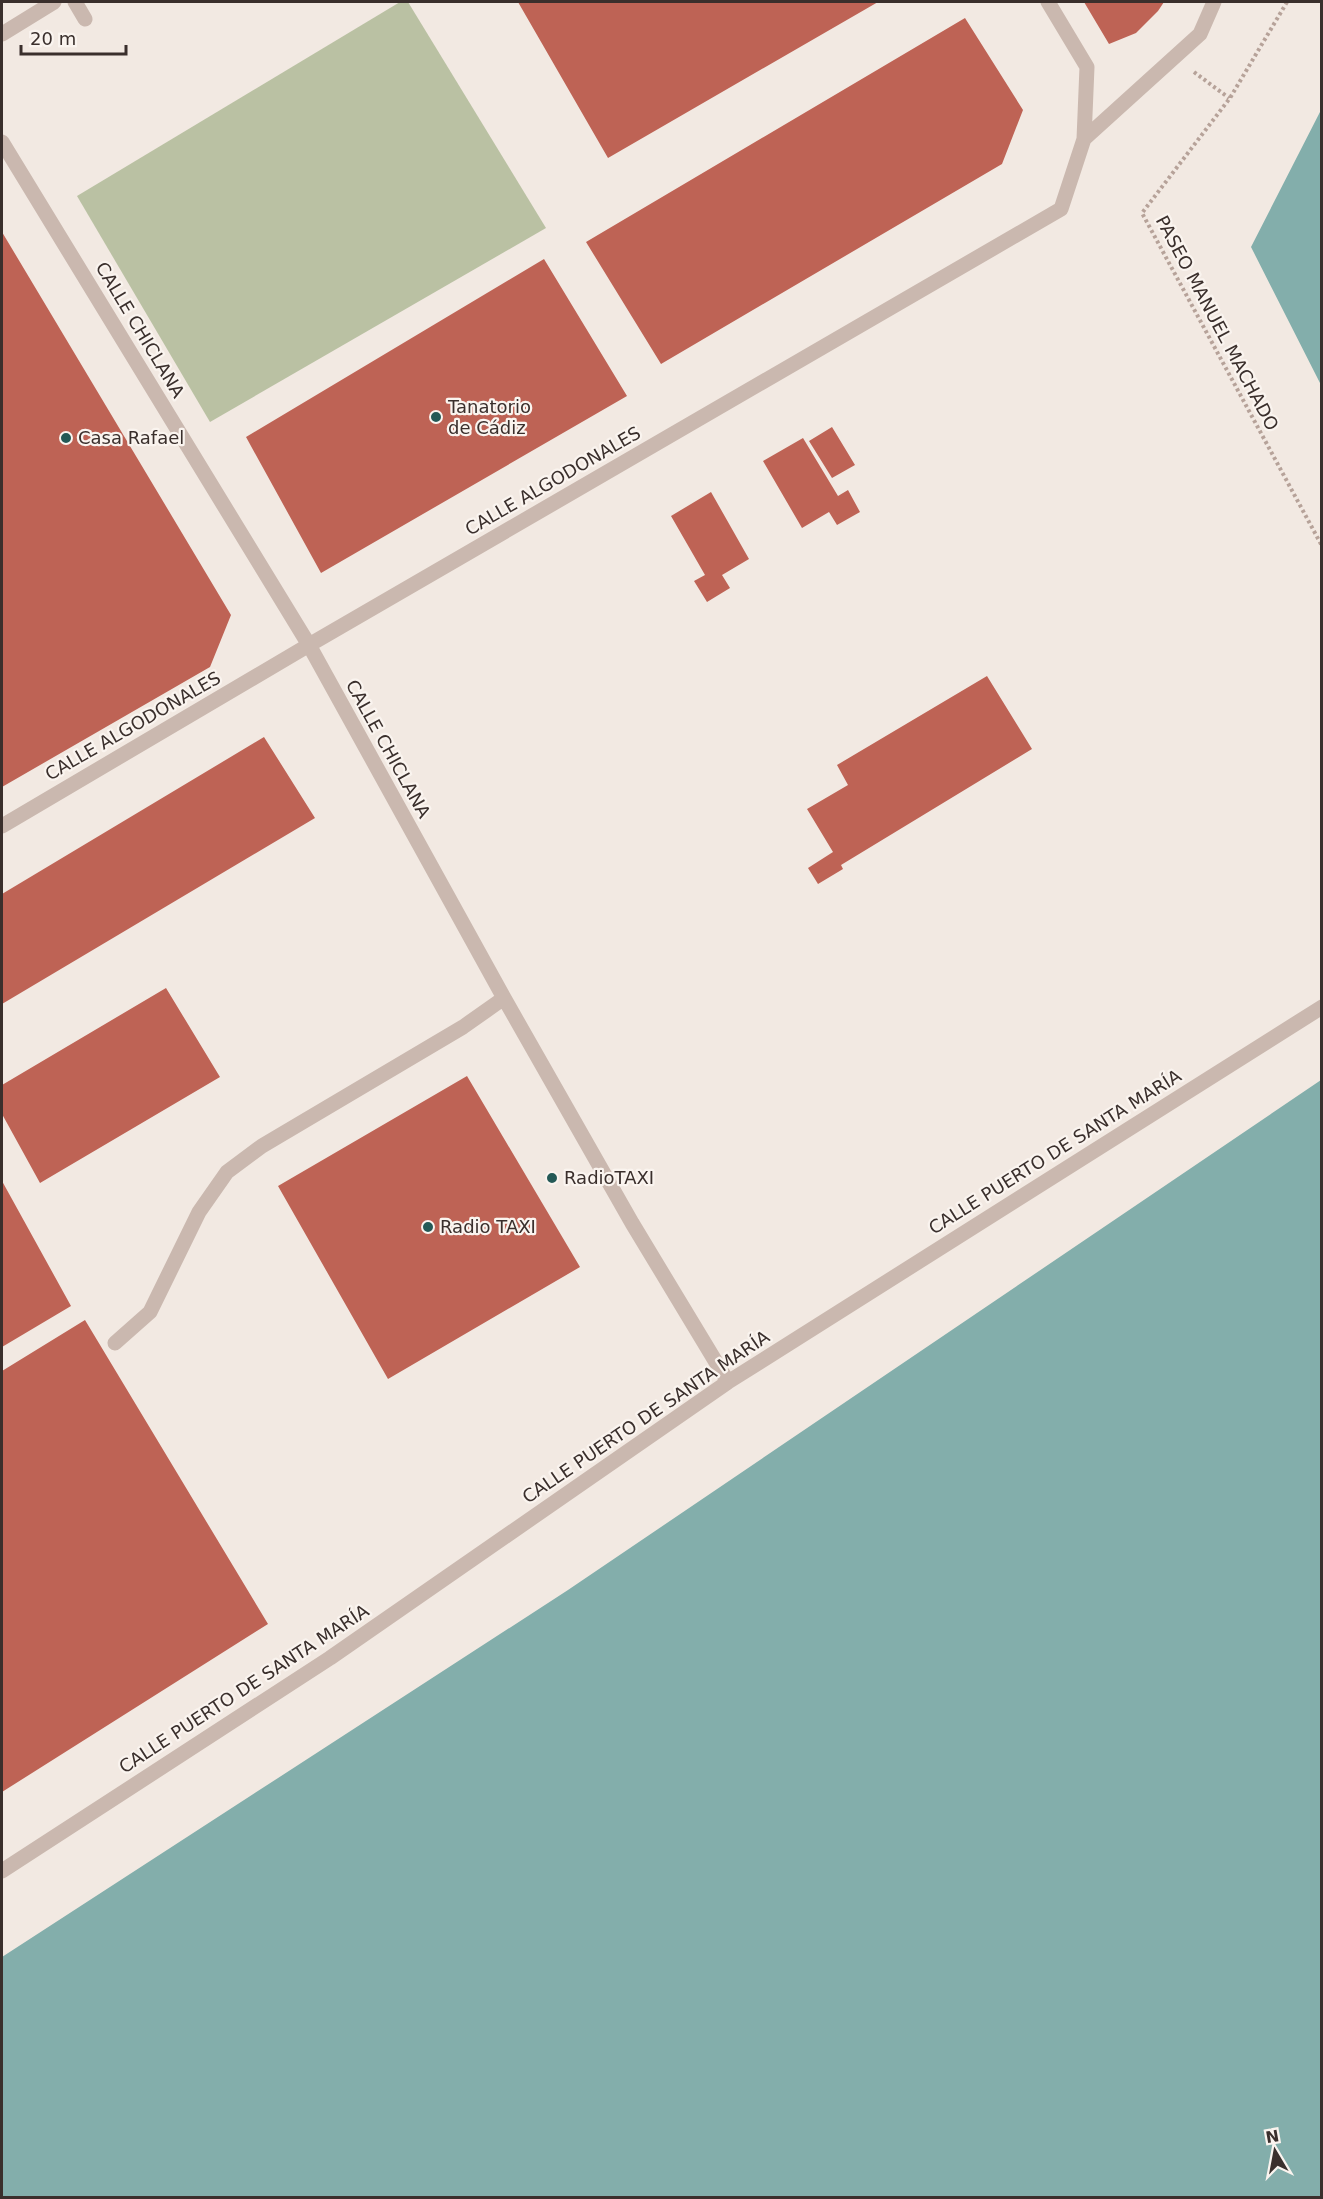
<svg xmlns="http://www.w3.org/2000/svg" width="1323" height="2199" font-family="'DejaVu Sans',sans-serif">
	<style>
		.green { fill: #bac1a3 }
		.water { fill: #83aeab }
		.building { fill: #be6355 }
		.lines { fill: none; stroke-linecap: round; stroke-linejoin: round }
		.path { stroke: #b6a299; stroke-width: 4; stroke-dasharray: 3 3; stroke-linecap: butt }
		.minor { stroke: #cab8af; stroke-width: 15 }
		.poi-dot { fill: #245956; stroke: #faf4ef; stroke-width: 2 }
		.labels { text-anchor: middle; stroke-width: 4.5; stroke-linejoin: round; paint-order: stroke }
		.street-label { font-size: 18px; fill: #3a2f2c; stroke: #faf4ef }
		.poi-label { font-size: 18px; fill: #3a2f2c; stroke: #faf4ef; text-anchor: start }
	</style>
	<rect width="100%" height="100%" fill="#f2e9e2"/>
	<path class="green" d="M400 2H408L546 228 210 422 77 196Z"/>
	<path class="water" d="M1321 110V385L1251 247Z
		M1321 1080V2197H2V1957L568 1590Z"/>
	<path class="building" d="M518 2H878L608 158Z
		M1084 2H1164L1158 11 1136 33 1109 44Z
		M965 18 1023 110 1002 164 661 364 586 242Z
		M2 232 231 615 210 667 2 787Z
		M544 259 627 396 321 573 246 437Z
		M832 427 855 465 832 478 809 441Z
		M803 438 838 496 848 490 860 512 837 525 829 512 802 528 763 461Z
		M711 492 749 559 722 575 730 588 707 602 694 581 705 575 671 516Z
		M987 676 1032 749 841 865 843 869 818 884 808 868 833 852 807 809 848 785 837 765Z
		M264 737 315 818 2 1004V894Z
		M166 988 220 1077 40 1183 2 1114V1085Z
		M467 1076 580 1267 388 1379 278 1186Z
		M2 1181 71 1306 2 1347Z
		M85 1320 268 1624 2 1792V1371Z"/>
	<g class="lines">
		<path class="path" d="M1287 2 1230 98 1142 213 1322 546
			M1194 72 1229 98"/>
		<path class="minor" d="M75 2 85 19
			M2 34 54 2
			M1084 139 1200 34 1214 2
			M2 142 309 645 504 998 632 1223 728 1382
			M2 826 309 645 1061 209 1084 139 1087 67 1048 2
			M115 1343 150 1312 199 1212 227 1172 262 1146 463 1027 504 998
			M2 1871 330 1658 728 1382 1322 1007"/>
	</g>
	<g class="poi-dot">
		<circle cx="436" cy="417" r="6"/>
		<circle cx="66" cy="438" r="6"/>
		<circle cx="552" cy="1178" r="6"/>
		<circle cx="428" cy="1227" r="6"/>
	</g>
	<g class="labels">
		<g class="street-label">
			<text transform="translate(1217 323) rotate(62)" y="6">PASEO MANUEL MACHADO</text>
			<text transform="translate(140 330) rotate(59)" y="6">CALLE CHICLANA</text>
			<text transform="translate(553 481) rotate(-30)" y="6">CALLE ALGODONALES</text>
			<text transform="translate(133 726) rotate(-30)" y="6">CALLE ALGODONALES</text>
			<text transform="translate(388 749) rotate(61)" y="6">CALLE CHICLANA</text>
			<text transform="translate(1055 1152) rotate(-32)" y="6">CALLE PUERTO DE SANTA MARÍA</text>
			<text transform="translate(646 1417) rotate(-34)" y="6">CALLE PUERTO DE SANTA MARÍA</text>
			<text transform="translate(244 1689) rotate(-33)" y="6">CALLE PUERTO DE SANTA MARÍA</text>
		</g>
		<g class="poi-label">
			<text x="448" y="413">Tanatorio<tspan x="448" dy="21">de Cádiz</tspan></text>
			<text x="78" y="444">Casa Rafael</text>
			<text x="564" y="1184">RadioTAXI</text>
			<text x="440" y="1233">Radio TAXI</text>
		</g>
	</g>
	<rect width="1323" height="2199" fill="none" stroke="#3a2f2c" stroke-width="6"/>
	<g transform="translate(1275 2151) rotate(350)" stroke="#faf4ef" stroke-width="4.5" paint-order="stroke">
	<path d="M0-4.5L10 22L0 15L-10 22Z" fill="#3a2f2c"/>
	<text y="-9" font-size="16" font-weight="bold" text-anchor="middle" fill="#3a2f2c">N</text>
	</g>
	<path d="M21 45v9h105v-9" fill="none" stroke="#3a2f2c" stroke-width="3"/>
	<text x="30" y="45" font-size="18" fill="#3a2f2c" stroke="#faf4ef" stroke-width="4.5" paint-order="stroke">20 m</text>
</svg>
